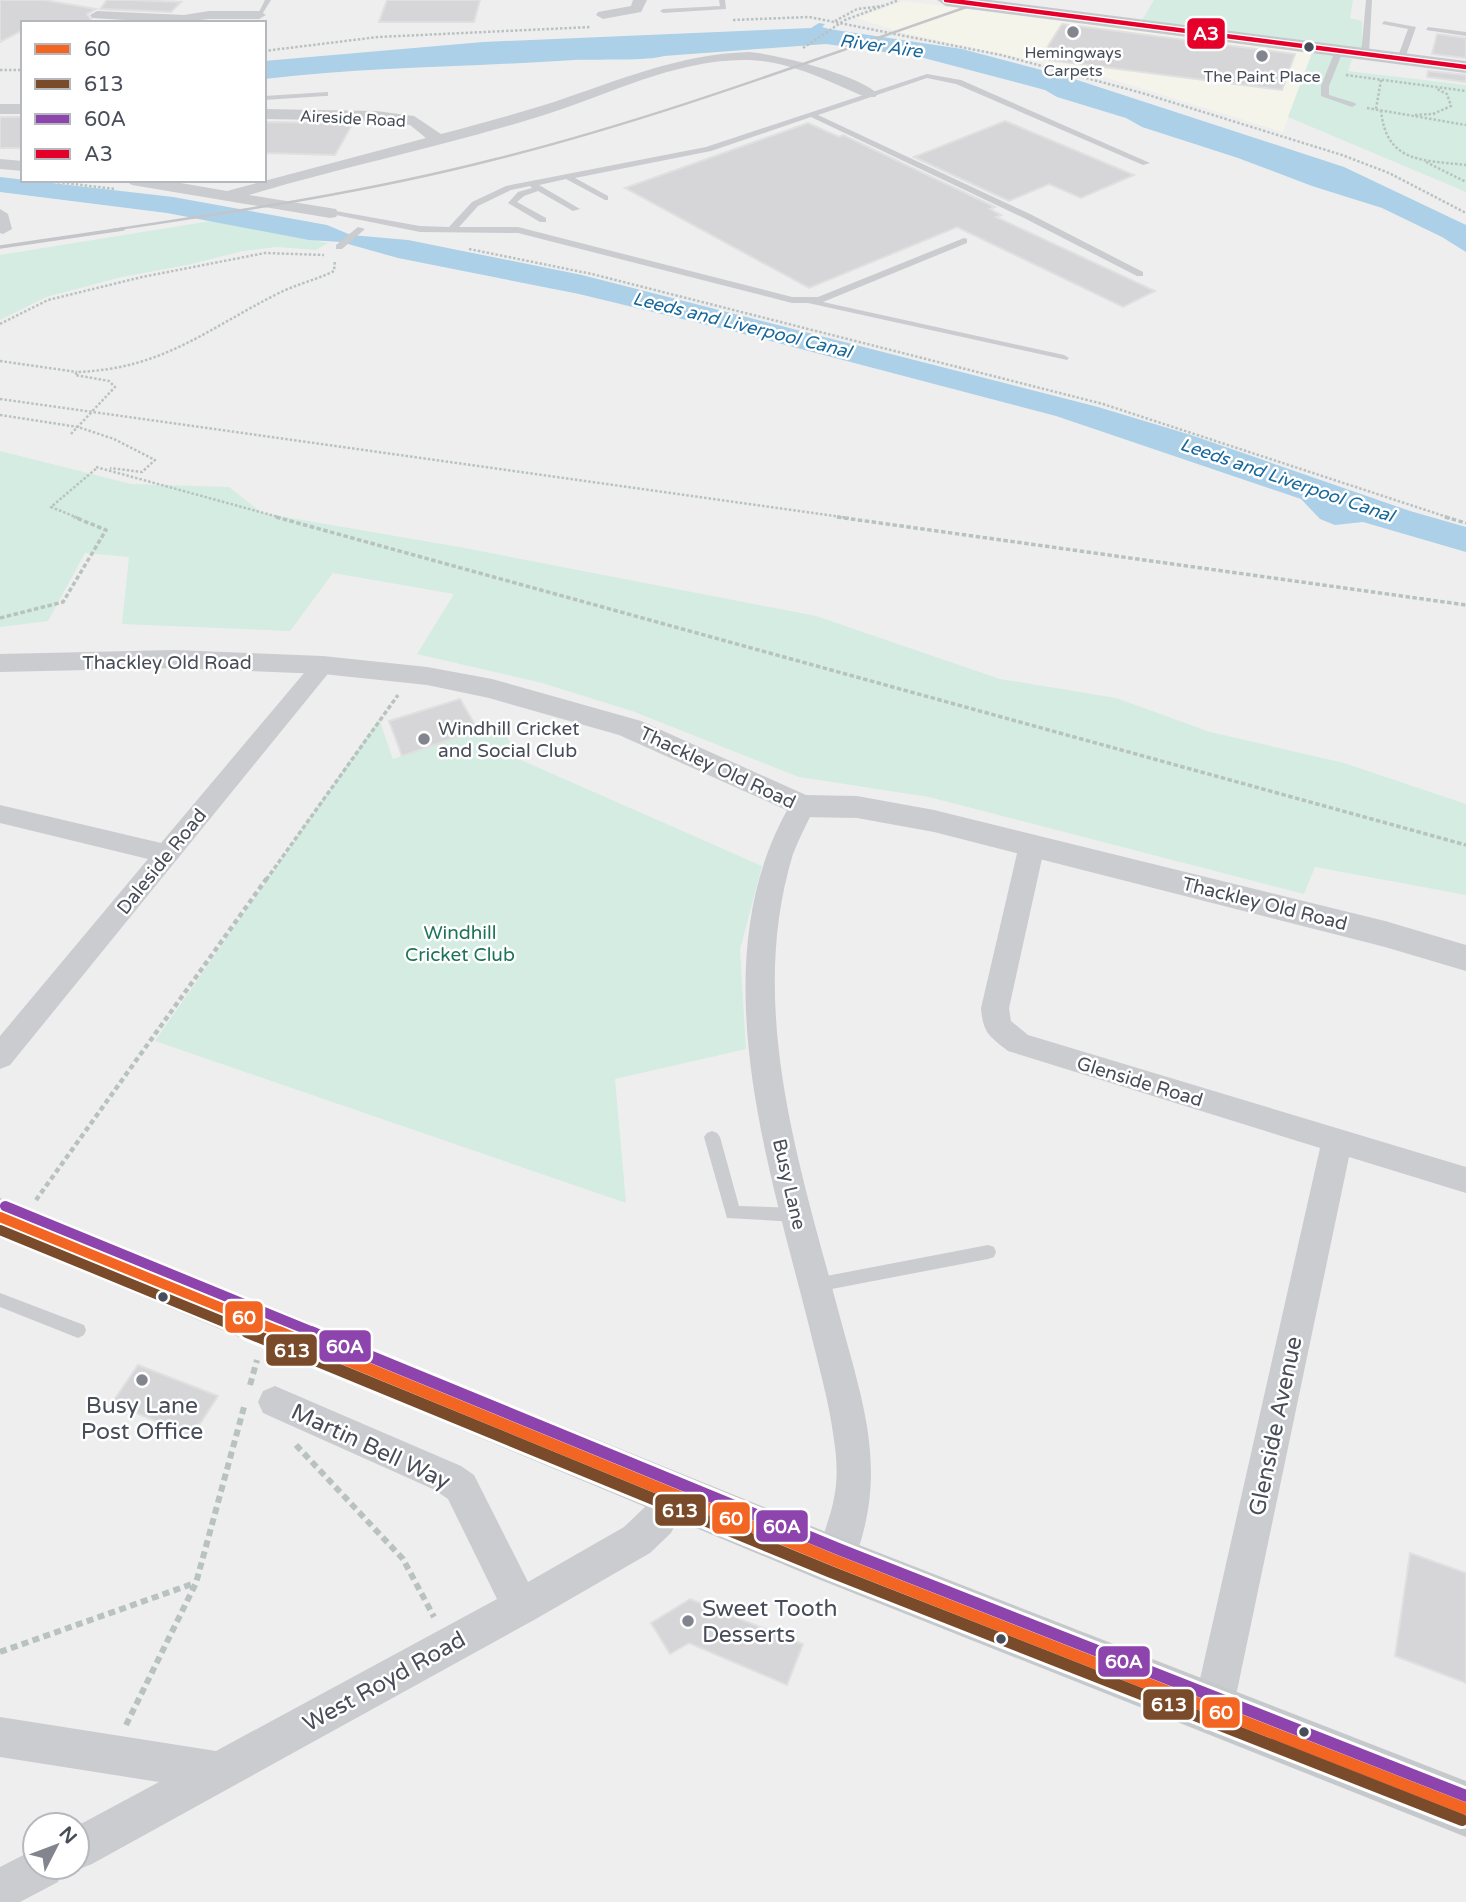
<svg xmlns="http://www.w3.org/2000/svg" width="1466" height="1902" font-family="'Varela Round',sans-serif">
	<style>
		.commercial { fill: #f5f4ea }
		.green { fill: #d4ece1 }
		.water { fill: #acd0e7 }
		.building { fill: #d6d6d9; stroke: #e0e0e1; stroke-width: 2 }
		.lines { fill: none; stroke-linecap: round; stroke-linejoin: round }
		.path-far3 { stroke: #b8c2c1; stroke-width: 2.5; stroke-dasharray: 2.5 2; stroke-linecap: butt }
		.path-far2 { stroke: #b8c2c1; stroke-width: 3.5; stroke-dasharray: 4.5 2.5; stroke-linecap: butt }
		.path-far1 { stroke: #b8c2c1; stroke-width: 4.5; stroke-dasharray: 5 3.5; stroke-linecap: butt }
		.path { stroke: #b8c2c1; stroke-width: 6; stroke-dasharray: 7 4.5; stroke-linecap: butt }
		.service { fill: #cacccf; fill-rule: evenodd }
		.minor { fill: #cacccf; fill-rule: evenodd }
		.tertiary { fill: #cacccf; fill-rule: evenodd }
		.primary { fill: #c6c9cc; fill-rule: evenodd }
		.rail-far1 { stroke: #c4c5c8; stroke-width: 2.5 }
		.rail { stroke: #c4c5c8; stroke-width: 3.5 }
		.bus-1-far1-casing { stroke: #fff; stroke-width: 15 }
		.bus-1-casing { stroke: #fff; stroke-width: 18 }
		.bus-2-far1-casing { stroke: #fff; stroke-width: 15 }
		.bus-2-casing { stroke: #fff; stroke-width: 18 }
		.bus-3-far1-casing { stroke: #fff; stroke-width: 15 }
		.bus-3-casing { stroke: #fff; stroke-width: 18 }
		.bus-4-casing { stroke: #fff; stroke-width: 7 }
		.bus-1-far1 { stroke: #f26522; stroke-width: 10 }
		.bus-1 { stroke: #f26522; stroke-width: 12 }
		.bus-2-far1 { stroke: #7a4b2a; stroke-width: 10 }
		.bus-2 { stroke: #7a4b2a; stroke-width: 12 }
		.bus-3-far1 { stroke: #8e44ad; stroke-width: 10 }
		.bus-3 { stroke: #8e44ad; stroke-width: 12 }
		.bus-4 { stroke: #e4002b; stroke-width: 4.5 }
		.poi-dot { fill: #82858d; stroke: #fff; stroke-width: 2.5 }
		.bus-dot { fill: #474d59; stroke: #fff; stroke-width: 2.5 }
		.labels { text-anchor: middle; stroke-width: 5; stroke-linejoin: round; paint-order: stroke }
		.far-poi-label { font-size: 16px; fill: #474d59; stroke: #fff }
		.far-street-label { font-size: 16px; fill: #474d59; stroke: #fff }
		.far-water-label { font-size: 18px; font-style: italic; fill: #17689c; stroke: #fff }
		.street-label { font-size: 19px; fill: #474d59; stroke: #fff }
		.poi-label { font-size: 19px; fill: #474d59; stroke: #fff; text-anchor: start }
		.park-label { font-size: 19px; fill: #1e7459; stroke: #fff }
		.near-poi-label { font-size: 23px; fill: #474d59; stroke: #fff }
		.near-street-label { font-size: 23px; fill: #474d59; stroke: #fff }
		.line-badge { stroke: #fff; stroke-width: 2.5 }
		.badge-label { font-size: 19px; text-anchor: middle; font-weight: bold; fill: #fff }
	</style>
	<rect width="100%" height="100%" fill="#efeeee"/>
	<path class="commercial" d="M904 1 1312 53 1283 132 1088 72 903 33 857 18Z"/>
	<path class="green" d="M1154 0H1353L1350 18 1362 21V49L1142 20Z
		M1312 53 1352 59 1348 71 1466 85V192L1288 117Z
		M211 221 328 243 316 250 277 247 243 251 187 265 122 277 46 297 0 320V255Z
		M0 451 131 484 229 487 262 513 459 547 816 616 1000 679 1116 698 1210 732 1344 763 1466 804V895L1315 867 1304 894 929 797 799 777 632 711 542 683 417 654 454 594 333 573 290 631 122 624 129 557 85 553 48 621 0 627Z
		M379 719 393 759 498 722 521 760 762 866 740 950 746 1049 615 1079 626 1203 155 1041Z"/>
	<path class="water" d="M819 23 825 24 822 27 829 29 962 49 1068 77 1344 167 1466 225V252L1442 237 1382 208 1312 186 1238 158 1142 127 1126 118 1057 97 1045 90 920 57 826 44 664 56C650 61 594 59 574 60 471 67 367 67 264 79V61L483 42 811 28Z
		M0 177 173 197 327 225 351 235 408 240 582 275 1098 407 1191 435 1410 511 1466 527V552L1363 522 1335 525 1320 519 1301 499 1056 416 736 332 579 294 398 258 341 242 309 240 167 213 0 192Z"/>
	<path class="building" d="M0 0H44L96 9 87 14 92 21 127 23H23V30L0 42Z
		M107 0H130L181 2 171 12 100 9Z
		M387 0H480L474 22H379Z
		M1062 24 1295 54 1282 90 1040 59Z
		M1437 34 1466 38V58L1432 54Z
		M1428 71 1466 75V82L1427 77Z
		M0 117H23V148H0Z
		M1005 121 1134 175 1081 198 1049 184 1009 201 914 157Z
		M264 122 353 123 335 155 264 153Z
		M808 123 839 137 843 135 995 207 990 209 1001 215 996 217 1155 291 1123 307 957 227 809 288 625 188Z
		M460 699 478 730 402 756 389 721Z
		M138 1365 218 1396 192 1436 112 1403Z
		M1410 1553 1466 1573V1683L1395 1656Z
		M690 1599 803 1644 787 1685 689 1643 670 1654 651 1623Z"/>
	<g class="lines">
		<path class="path-far3" d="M733 20 809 17 1001 55 1142 93 1342 155 1389 173 1466 213
			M835 21 857 9 882 6
			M803 48 845 20 899 0
			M264 51 378 37 591 27
			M0 70H23
			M1346 75 1466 91
			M1367 108 1466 125
			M1376 109 1381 80
			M1381 110C1386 163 1422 160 1466 165
			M1415 115 1433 114 1451 106 1447 94 1437 89
			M1426 162 1466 182
			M40 180 115 189
			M469 249 592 274 1103 404 1450 518
			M0 324 48 300 142 277 265 253 324 255
			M0 361 77 372
			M0 399 849 518
			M0 415 78 427 114 439 155 460 142 472 110 468
			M71 434 115 387 109 381 75 375 77 372C163 369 207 329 279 293 297 284 316 280 334 271L335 261
			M96 467 282 518
			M78 518 51 507 98 467"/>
		<path class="path-far2" d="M276 517 1466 845
			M837 517 1466 605
			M1445 517 1466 523
			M0 618 63 602 106 530 74 517
			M266 880 398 695"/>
		<path class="path-far1" d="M36 1200 267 878"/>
		<path class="path" d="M250 1385 257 1360
			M296 1445 403 1559 434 1617
			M0 1652 195 1583
			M126 1725 196 1583 244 1407"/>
		<path class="service" d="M265 0H271L261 16H257Z
			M719 0H725L726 9 663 13 660 11 663 9 720 6Z
			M1366 0H1372L1369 54 1365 56 1361 54Z
			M1384 21 1416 27 1404 61 1397 59 1408 29 1382 24Z
			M1428 27 1466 32V36L1426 30Z
			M1339 49 1343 51 1329 86V95L1355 103 1356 105 1352 107 1321 96V86L1335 51Z
			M927 74 961 80 1150 163 1143 165 956 84 927 78 818 115 1030 214 1143 272V276H1137L1024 218 811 117 711 151 575 178 608 196V200H605L566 179 539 185 580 209 573 211 538 191 524 196 517 202 546 218V222H540L508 203 518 192 532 188 530 186 511 190 478 206 459 227H518L792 297H818L964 238 967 239V243L823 302 1064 355 1069 358 1067 360 808 303H792L518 233 420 232 326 213 330 210 420 226 449 227 472 202 506 186 706 147Z
			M328 92V96H325L264 100V96Z
			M358 227 365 229 342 249H336V245Z
			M712 1131 717 1133 720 1137 739 1206 797 1208 803 1210 805 1215 803 1220 797 1222 727 1218 704 1137 707 1133Z
			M988 1245 994 1247 996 1252 994 1257 988 1259 816 1292 810 1290 808 1285 810 1280 816 1278Z
			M0 1293 84 1325 86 1330 84 1335 78 1338 0 1307Z"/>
		<path class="minor" d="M633 0H647L641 12 603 19 596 15 598 12 631 6Z
			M97 11 184 15 209 11H259L266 15 259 19H209L175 23 92 18 90 15Z
			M749 52C777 54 859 75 878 94L875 97H865C828 81 790 61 749 60 677 58 609 95 541 116 445 146 346 166 249 195L336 209 338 213 336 217 330 218 132 185 124 180H163L227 191 426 138 410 125 376 121 264 119V109L376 111 414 116 441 134C479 124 516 114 554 102 619 80 680 54 749 52Z
			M0 104H23V114H0Z
			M0 159 23 161V171L0 169Z
			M0 209 8 214 12 229 3 234 0 233Z
			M323 658 331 660 335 665 331 670 10 1065 0 1069V1036L148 859 0 823V805L161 843 315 660Z
			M802 797 811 800 815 806C808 822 799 838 793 854 747 1005 798 1160 837 1306 863 1405 892 1473 849 1574L836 1579 823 1574C813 1550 830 1523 834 1498 838 1479 837 1459 834 1440 829 1401 818 1364 809 1326 768 1163 698 957 793 800Z
			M1032 836 1041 838 1045 845 1009 1008 1011 1021 1028 1035 1466 1167V1193L1349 1157 1233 1710 1227 1724 1213 1730 1199 1724 1193 1710 1320 1148 1008 1051C989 1036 983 1033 981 1008L1019 845 1023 838Z
			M275 1386 461 1466 474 1475 528 1582 624 1527 645 1507 660 1481 673 1476 686 1481 691 1493 671 1533 650 1553 534 1620 92 1864 77 1870 70 1867H77V1826L159 1782 0 1757V1717L216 1751 497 1599 448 1499 435 1490 263 1413 258 1402 263 1391Z
			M35 1849V1867H64L58 1882 20 1902H0V1867Z"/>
		<path class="tertiary" d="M175 650 323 656 427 667 492 679 641 721 806 795 857 796 934 810 1385 921 1466 945V971L1385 947 934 832 857 818 802 817 619 735 489 698 427 685 323 674 175 668 0 672V654Z"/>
		<path class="primary" d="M937 0H990L1466 61V73L946 6Z
			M0 1198 836 1536 1466 1781V1837L818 1579 0 1237Z"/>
		<path class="rail-far1" d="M112 230C239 211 367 192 492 160 661 118 823 56 987 0"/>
		<path class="rail" d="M0 247 123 229"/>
		<defs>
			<path id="bus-1-far1" d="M0 1217 283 1333"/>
			<path id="bus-1" d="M279 1332 836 1561 1466 1809"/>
			<path id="bus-2-far1" d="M0 1230 251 1333"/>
			<path id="bus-2" d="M247 1332 831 1572 1462 1820"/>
			<path id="bus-3-far1" d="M5 1206 315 1333"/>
			<path id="bus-3" d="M311 1332 841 1550 1466 1796"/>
			<path id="bus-4" d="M946 0 1466 67"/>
		</defs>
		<use href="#bus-1-far1" class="bus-1-far1-casing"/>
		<use href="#bus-1" class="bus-1-casing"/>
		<use href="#bus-2-far1" class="bus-2-far1-casing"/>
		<use href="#bus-2" class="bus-2-casing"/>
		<use href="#bus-3-far1" class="bus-3-far1-casing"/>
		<use href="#bus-3" class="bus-3-casing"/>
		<use href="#bus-4" class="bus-4-casing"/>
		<use href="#bus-1-far1" class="bus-1-far1"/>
		<use href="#bus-1" class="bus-1"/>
		<use href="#bus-2-far1" class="bus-2-far1"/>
		<use href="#bus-2" class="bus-2"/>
		<use href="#bus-3-far1" class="bus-3-far1"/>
		<use href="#bus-3" class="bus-3"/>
		<use href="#bus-4" class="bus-4"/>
	</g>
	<g class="poi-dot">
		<circle cx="1073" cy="32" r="7"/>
		<circle cx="1262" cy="56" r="7"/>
		<circle cx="424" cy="739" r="7"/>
		<circle cx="142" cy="1380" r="7"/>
		<circle cx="688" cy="1621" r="7"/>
	</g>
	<g class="bus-dot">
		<circle cx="1309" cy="47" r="6"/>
		<circle cx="163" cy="1297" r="6"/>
		<circle cx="1001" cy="1639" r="6"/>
		<circle cx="1304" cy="1732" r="6"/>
	</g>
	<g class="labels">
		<g class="far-poi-label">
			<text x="1073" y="58">Hemingways<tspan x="1073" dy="18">Carpets</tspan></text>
			<text x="1262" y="82">The Paint Place</text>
		</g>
		<g class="far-street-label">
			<text transform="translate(353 118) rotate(3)" y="6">Aireside Road</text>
		</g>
		<g class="far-water-label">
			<text transform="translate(881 46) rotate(8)" y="6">River Aire</text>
			<text transform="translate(742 325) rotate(14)" y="6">Leeds and Liverpool Canal</text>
			<text transform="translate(1287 480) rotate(19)" y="6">Leeds and Liverpool Canal</text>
		</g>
		<g class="street-label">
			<text x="167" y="669">Thackley Old Road</text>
			<text transform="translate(718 767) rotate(25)" y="7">Thackley Old Road</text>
			<text transform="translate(161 861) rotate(-51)" y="7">Daleside Road</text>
			<text transform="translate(1265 903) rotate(14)" y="7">Thackley Old Road</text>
			<text transform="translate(1140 1081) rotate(17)" y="7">Glenside Road</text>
			<text transform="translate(790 1184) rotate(77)" y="7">Busy Lane</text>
		</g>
		<g class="poi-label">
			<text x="438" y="735">Windhill Cricket<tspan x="438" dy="22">and Social Club</tspan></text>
		</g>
		<g class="park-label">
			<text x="460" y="939">Windhill<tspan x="460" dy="22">Cricket Club</tspan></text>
		</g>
		<g class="near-poi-label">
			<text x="142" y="1413">Busy Lane<tspan x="142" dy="26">Post Office</tspan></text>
			<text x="702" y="1616" text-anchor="start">Sweet Tooth<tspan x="702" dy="26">Desserts</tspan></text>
		</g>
		<g class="near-street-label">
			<text transform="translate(1275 1426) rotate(-78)" y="8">Glenside Avenue</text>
			<text transform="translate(371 1446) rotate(25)" y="8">Martin Bell Way</text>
			<text transform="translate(384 1681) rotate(-29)" y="8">West Royd Road</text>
		</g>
	</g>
	<g class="line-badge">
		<rect x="1186" y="17" width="40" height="33" rx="7" fill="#e4002b"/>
		<rect x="224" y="1300" width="40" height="34" rx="7" fill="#f26522"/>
		<rect x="318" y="1329" width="54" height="34" rx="7" fill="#8e44ad"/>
		<rect x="265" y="1333" width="53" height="34" rx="7" fill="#7a4b2a"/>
		<rect x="654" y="1493" width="53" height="34" rx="7" fill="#7a4b2a"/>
		<rect x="711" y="1501" width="40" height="34" rx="7" fill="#f26522"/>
		<rect x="755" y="1509" width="54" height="34" rx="7" fill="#8e44ad"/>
		<rect x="1097" y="1645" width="54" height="33" rx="7" fill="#8e44ad"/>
		<rect x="1142" y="1688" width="53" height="33" rx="7" fill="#7a4b2a"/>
		<rect x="1201" y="1696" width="40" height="33" rx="7" fill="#f26522"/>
	</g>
	<g class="badge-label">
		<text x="1206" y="40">A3</text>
		<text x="244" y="1324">60</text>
		<text x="345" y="1353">60A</text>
		<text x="292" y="1357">613</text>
		<text x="680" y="1517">613</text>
		<text x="731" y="1525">60</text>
		<text x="782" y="1533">60A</text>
		<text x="1124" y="1668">60A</text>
		<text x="1169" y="1711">613</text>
		<text x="1221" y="1719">60</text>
	</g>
	<rect x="21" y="21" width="245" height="161" fill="#ffffff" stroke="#b5b8bd" stroke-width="2"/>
	<rect x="35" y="44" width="35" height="10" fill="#f26522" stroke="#b5b8bd" stroke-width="2"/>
	<text x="84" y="56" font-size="21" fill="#474d59">60</text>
	<rect x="35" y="79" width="35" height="10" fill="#7a4b2a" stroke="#b5b8bd" stroke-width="2"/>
	<text x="84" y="91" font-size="21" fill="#474d59">613</text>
	<rect x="35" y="114" width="35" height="10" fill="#8e44ad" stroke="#b5b8bd" stroke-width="2"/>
	<text x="84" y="126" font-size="21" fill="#474d59">60A</text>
	<rect x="35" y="149" width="35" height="10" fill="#e4002b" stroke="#b5b8bd" stroke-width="2"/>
	<text x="84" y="161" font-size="21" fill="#474d59">A3</text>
	<g transform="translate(56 1846) rotate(48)"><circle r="33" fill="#ffffff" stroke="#b5b8bd" stroke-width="2"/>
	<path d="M0-5L12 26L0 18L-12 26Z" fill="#82858d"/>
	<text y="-10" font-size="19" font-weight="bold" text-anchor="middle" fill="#474d59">N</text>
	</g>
</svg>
